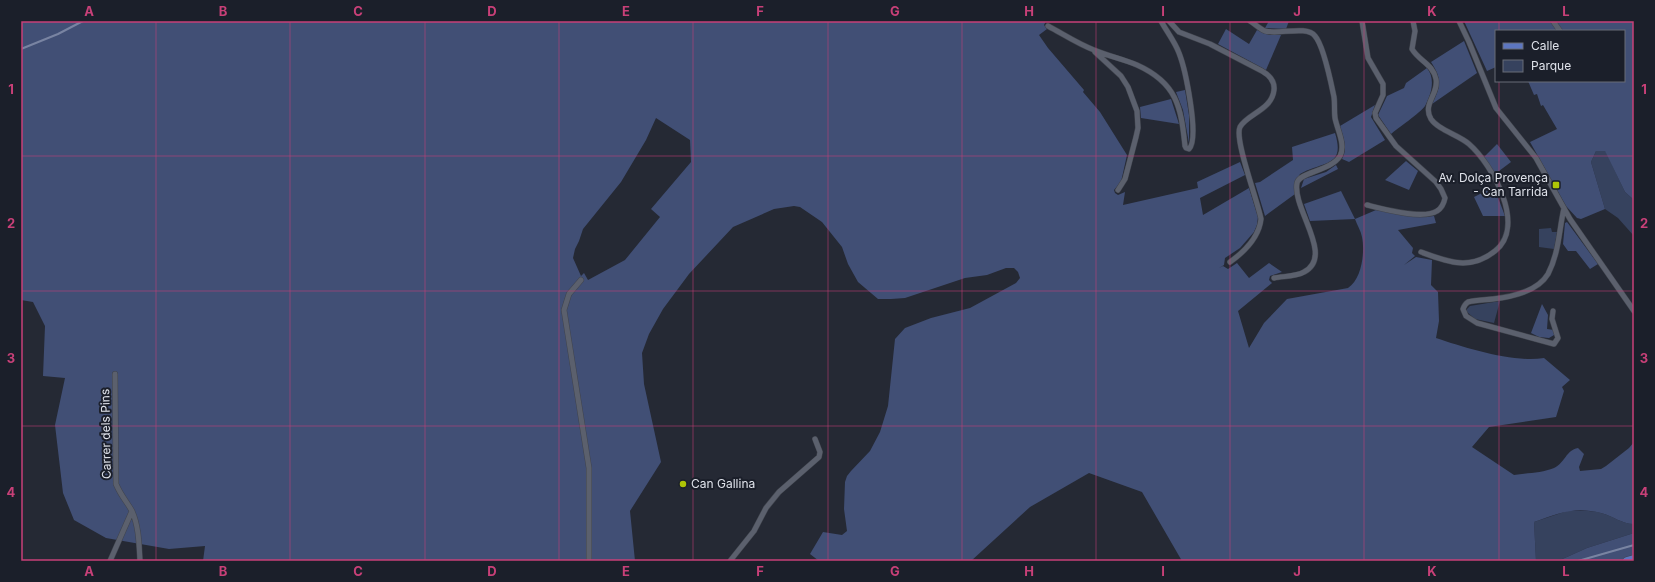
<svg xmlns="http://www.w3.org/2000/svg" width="1655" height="582" font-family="Inter,sans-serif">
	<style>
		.green { fill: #36425e }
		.forest { fill: #414f75; fill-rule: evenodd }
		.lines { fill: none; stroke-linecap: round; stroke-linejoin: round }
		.stream { stroke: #7984a2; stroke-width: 2 }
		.street-casing { stroke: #40444d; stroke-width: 6 }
		.primary-casing { stroke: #40444d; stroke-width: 9 }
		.street { stroke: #5b606d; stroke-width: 5 }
		.primary { stroke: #5d76c0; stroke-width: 8 }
		.grid { fill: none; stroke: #c84078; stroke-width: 1; stroke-opacity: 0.55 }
		.poi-dot { fill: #afc506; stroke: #1b1f2a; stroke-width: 1.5 }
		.labels { text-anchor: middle; stroke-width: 4; stroke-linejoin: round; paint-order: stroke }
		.poi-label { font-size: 12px; fill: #dfe2ea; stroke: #1b1f2a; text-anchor: end }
		.street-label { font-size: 12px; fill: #dfe2ea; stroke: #1b1f2a }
		.neatline { fill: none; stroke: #c84078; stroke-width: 1.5 }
		.grid-label { font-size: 13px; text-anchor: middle; font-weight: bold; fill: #c84078 }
	</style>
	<rect width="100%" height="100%" fill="#252934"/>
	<path class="green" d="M1605 150 1625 192 1634 200V236L1618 218 1605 209 1591 162 1596 151Z
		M1551 228 1552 232H1557L1554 249 1539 247V229Z
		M1500 301 1494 323 1475 319 1467 312V309L1470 306Z
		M1567 511C1579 511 1590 510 1601 513 1613 516 1622 524 1634 524V533L1587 548 1558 561H1536L1534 522Z"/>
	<path class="forest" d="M21 21H1046L1044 25 1047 29 1039 35 1048 48 1084 90 1083 92 1100 112 1127 155 1121 182 1114 190 1115 193 1118 195 1125 192 1123 205 1198 188 1197 182 1240 162 1245 175 1200 198 1203 215 1249 188 1258 217 1257 225 1254 232 1240 248 1225 258 1224 265 1219 268 1223 266 1228 269 1237 263 1249 278 1269 263 1282 272 1270 276 1269 280 1272 283 1238 311 1249 348 1264 323 1287 299 1348 288C1362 279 1365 252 1362 237 1361 231 1357 225 1355 219L1376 210 1423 217 1434 216 1436 223 1398 230 1413 248 1412 253 1415 256 1404 265 1416 257 1432 260 1431 285 1438 292 1439 321 1436 338C1466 348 1513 363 1544 358L1570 380 1562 387 1564 391 1556 417 1489 427 1472 447 1514 475C1527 473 1542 473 1554 468 1565 463 1566 450 1578 448L1584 454 1579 467 1580 471 1601 469 1606 466 1629 448 1634 442V524C1622 524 1613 516 1601 513 1575 506 1559 513 1534 522L1536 561H1182L1142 492 1089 473 1030 507 971 561H819L810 554 823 532 842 535 847 531 844 509 845 482 847 476 851 471 870 451 880 432 888 406 895 339 905 328 931 318 970 308 1016 283 1020 278 1018 272 1014 268H1006L987 275 965 278 905 298 891 299H878L858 282 848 264 842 247 822 222 800 207 794 206 774 209 733 227 689 274 663 309 649 334 642 353 644 384 661 462 630 511 635 561H203L205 546 169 549 106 538 74 520 63 493 55 425 65 378 43 376 45 326 33 302 21 300ZM656 118 690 140 691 162 651 209 660 217 625 260 588 280 584 273 581 276 573 258 575 249 579 241 583 229 621 182 646 140Z
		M1269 21H1289L1286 29 1265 28Z
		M1464 21H1634V200L1625 192 1605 151H1596L1591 162 1605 209 1581 219 1577 218 1566 206 1530 142 1557 129 1543 105 1541 106 1537 94 1534 95 1528 81H1624V31H1496V67L1487 71Z
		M1226 29 1249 44 1257 30 1269 35H1281L1266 70 1218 44Z
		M1464 41 1477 73 1432 104C1441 86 1442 79 1431 62Z
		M1427 68C1436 79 1431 95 1425 106 1421 112 1397 129 1391 134L1378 115 1387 96 1404 88 1406 83Z
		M1185 90 1189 115V143L1183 110 1176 92Z
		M1171 99 1179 124 1141 118 1140 107Z
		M1375 105 1371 117 1385 140 1349 162 1342 159C1348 148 1343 137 1340 126Z
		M1335 133C1346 168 1322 161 1300 174L1295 183V194L1265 216 1255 183 1260 182 1293 160 1292 147Z
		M1497 144 1511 162 1495 174 1484 157Z
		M1406 161 1418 171 1409 190 1385 180Z
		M1336 165 1338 169 1301 188 1304 179 1326 172Z
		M1494 187 1505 216H1483L1474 197Z
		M1341 191 1355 219 1310 221 1304 204Z
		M1567 222 1598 264 1590 269 1576 251H1568L1563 244 1565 223Z
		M1542 304 1548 315 1547 329 1554 330V335L1549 338 1539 337 1531 333Z
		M1634 533V561H1558L1587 548Z"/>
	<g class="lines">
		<path class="stream" d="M21 49 58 34 83 21
			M1578 561 1634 545"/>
		<defs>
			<path id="street" d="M1169 21 1179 32 1210 44 1262 71C1269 75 1275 81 1274 90 1272 110 1247 114 1240 127 1234 139 1258 202 1261 219 1259 237 1244 252 1230 262
				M1250 21C1255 24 1260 29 1265 31 1278 35 1307 25 1315 36 1324 46 1331 83 1334 97 1335 104 1334 111 1335 118 1337 129 1346 145 1340 156 1331 171 1299 172 1297 183 1292 209 1335 256 1304 272 1295 277 1283 276 1274 278
				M1362 21 1368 58 1383 84V95L1375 113 1376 118 1396 146 1436 182 1441 189 1445 198C1444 203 1442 208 1437 211 1423 220 1383 209 1367 205
				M1413 21 1415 31 1412 49C1419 61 1433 64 1436 79 1439 94 1422 104 1431 119 1438 130 1459 135 1469 144 1492 164 1527 226 1495 251 1470 271 1448 262 1421 252
				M1459 21 1469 42 1496 108 1536 158 1570 219 1634 311
				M1553 21 1560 31
				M1048 26C1063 34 1078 44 1094 50 1108 56 1123 59 1137 65 1177 83 1181 107 1185 146L1186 148 1189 149C1200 138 1185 68 1179 53 1175 42 1167 32 1161 21
				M1095 52 1121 76 1128 87 1137 111 1138 128 1136 137 1125 179 1118 190
				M581 280 569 294 564 310 589 468V561
				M1553 311 1552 319 1558 338 1554 344 1477 323 1466 316 1463 309C1464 306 1465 304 1468 302 1476 300 1485 300 1493 299 1511 297 1538 291 1548 274 1559 253 1559 230 1564 208
				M115 374 116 484C121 496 127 502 132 511 139 527 139 544 140 561
				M110 561 132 511
				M730 561 754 531 766 508 779 492 819 457 820 452 815 439"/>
			<path id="primary" d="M1627 561 1634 559"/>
		</defs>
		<use href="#street" class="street-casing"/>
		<use href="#primary" class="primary-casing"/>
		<use href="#street" class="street"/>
		<use href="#primary" class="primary"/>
	</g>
	<path class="grid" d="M156 21V561M290 21V561M425 21V561M559 21V561M693 21V561M828 21V561M962 21V561M1096 21V561M1230 21V561M1364 21V561M1499 21V31M1499 81V561M21 156H1634M21 291H1634M21 426H1634"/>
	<g class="poi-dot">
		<rect x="1552" y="181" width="8" height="8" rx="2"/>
		<circle cx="683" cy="484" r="4"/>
	</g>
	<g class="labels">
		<g class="poi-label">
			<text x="1548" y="182">Av. Dolça Provença<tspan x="1548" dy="14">- Can Tarrida</tspan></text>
			<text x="691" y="488" text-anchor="start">Can Gallina</text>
		</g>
		<g class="street-label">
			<text transform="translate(106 434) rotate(-91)" y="4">Carrer dels Pins</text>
		</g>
	</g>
	<rect width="1655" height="582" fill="none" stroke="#1b1f2a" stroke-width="44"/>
	<rect x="1495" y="30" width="130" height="52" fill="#1b1f2a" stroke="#696d77"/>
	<rect x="1503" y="43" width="20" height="6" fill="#5d76c0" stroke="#696d77"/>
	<text x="1531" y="50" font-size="12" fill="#dfe2ea">Calle</text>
	<rect x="1503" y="60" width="20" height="12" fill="#36425e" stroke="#696d77"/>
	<text x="1531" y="70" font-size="12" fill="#dfe2ea">Parque</text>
	<rect x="22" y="22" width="1611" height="538" class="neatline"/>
	<g class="grid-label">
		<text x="89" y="16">A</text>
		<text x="223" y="16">B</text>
		<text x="358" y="16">C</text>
		<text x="492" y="16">D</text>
		<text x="626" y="16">E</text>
		<text x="760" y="16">F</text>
		<text x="895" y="16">G</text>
		<text x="1029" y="16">H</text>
		<text x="1163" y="16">I</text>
		<text x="1297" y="16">J</text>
		<text x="1432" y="16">K</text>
		<text x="1566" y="16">L</text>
		<text x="11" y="94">1</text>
		<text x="1644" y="94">1</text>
		<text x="11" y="228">2</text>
		<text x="1644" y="228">2</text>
		<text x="11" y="363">3</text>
		<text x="1644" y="363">3</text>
		<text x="11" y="497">4</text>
		<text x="1644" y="497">4</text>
		<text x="89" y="576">A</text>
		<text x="223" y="576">B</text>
		<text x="358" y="576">C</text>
		<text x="492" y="576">D</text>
		<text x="626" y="576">E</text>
		<text x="760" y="576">F</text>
		<text x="895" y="576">G</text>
		<text x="1029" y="576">H</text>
		<text x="1163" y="576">I</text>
		<text x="1297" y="576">J</text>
		<text x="1432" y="576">K</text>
		<text x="1566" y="576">L</text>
	</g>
</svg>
